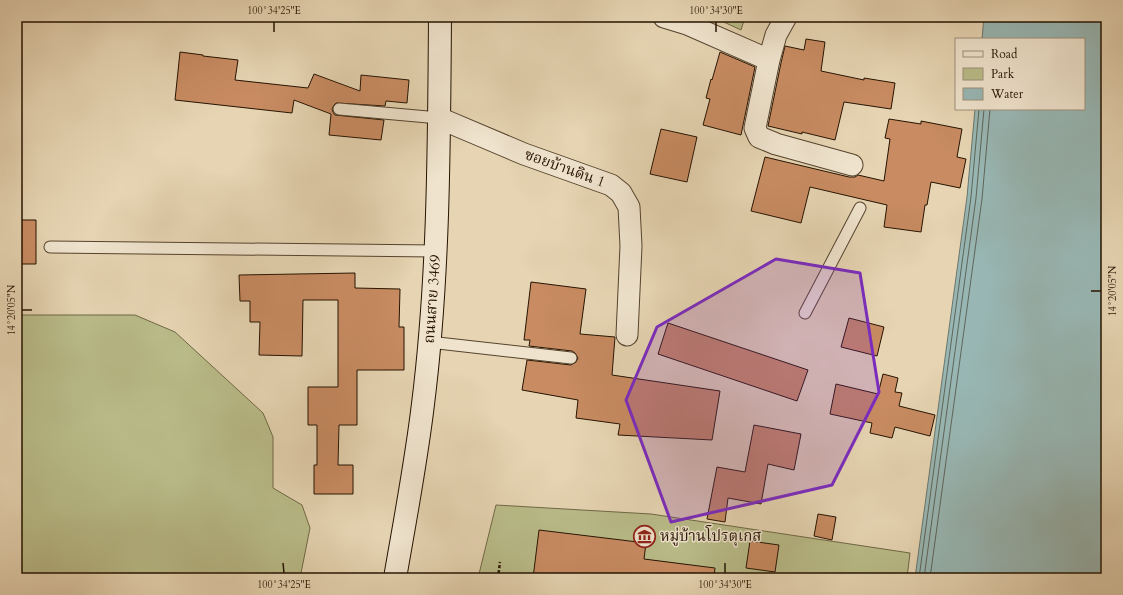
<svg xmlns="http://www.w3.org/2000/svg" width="1123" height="595" font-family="Cardo,'Noto Serif Thai',serif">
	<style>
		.green { fill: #b9bc89; stroke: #6f6845 }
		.water { fill: #98b7b4; stroke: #6a756c }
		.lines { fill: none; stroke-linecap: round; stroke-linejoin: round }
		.shore { stroke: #5e655a; stroke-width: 1 }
		.building { fill: #c88b62; stroke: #251301 }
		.lane-casing { stroke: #55432d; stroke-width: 13 }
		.street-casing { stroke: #55432d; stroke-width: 23 }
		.secondary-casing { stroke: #251301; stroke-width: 24 }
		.path { stroke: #251301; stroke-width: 2.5; stroke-dasharray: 3 2; stroke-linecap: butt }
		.lane { stroke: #efe3cd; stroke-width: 11 }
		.street { stroke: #efe3cd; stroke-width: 21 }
		.secondary { stroke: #efe3cd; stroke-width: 22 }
		.marked { fill: #7b2cbf; fill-opacity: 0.2; stroke: #7b2cbf; stroke-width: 3; stroke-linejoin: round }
		.ticks { fill: none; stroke: #251301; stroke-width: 1.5 }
		.labels { text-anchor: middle; stroke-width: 3; stroke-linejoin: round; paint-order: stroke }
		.street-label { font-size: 15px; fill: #251301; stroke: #efe3cd }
		.poi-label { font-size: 15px; fill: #251301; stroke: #efe3cd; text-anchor: start }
		.neatline { fill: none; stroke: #251301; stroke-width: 1.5 }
		.ticks-label { font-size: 10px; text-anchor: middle; fill: #251301 }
	</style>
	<rect width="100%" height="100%" fill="#e6d4b2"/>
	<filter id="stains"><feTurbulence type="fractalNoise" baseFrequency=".005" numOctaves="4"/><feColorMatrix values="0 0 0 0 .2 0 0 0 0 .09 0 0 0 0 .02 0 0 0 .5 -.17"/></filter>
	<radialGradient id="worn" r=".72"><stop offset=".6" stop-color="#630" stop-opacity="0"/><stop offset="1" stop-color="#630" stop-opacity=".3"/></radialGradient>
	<path class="green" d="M713 17H745L741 30Z
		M17 315H135L175 332 263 413 273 437V488L302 505 310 528 300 578H17Z
		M496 505 651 514 910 553 907 578H478Z"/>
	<path class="water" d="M984 17H1106V578H915L967 197 975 109H1084V39H982Z"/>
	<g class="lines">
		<path class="shore" d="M919 578 971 197 979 109
			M924 578 976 198 984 109
			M930 578 982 199 990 109"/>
	</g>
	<path class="building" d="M806 39 825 42 821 71 864 80V78L895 83 891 109 844 102 835 140 802 132V134L768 126 781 63 785 46 804 50Z
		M180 52 203 55V56L238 60 235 80 308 88 314 74 360 91 361 75 409 80 407 103 386 101 385 106 336 103 334 105 332 109 333 112 335 115 384 120 381 140 329 135 331 114 294 100 292 113 175 100Z
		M720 52 755 67 741 135 703 125 710 99 706 98 711 79 712 80Z
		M889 119 921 124V121L962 129 957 157 966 159 960 188 931 182 927 205H925L921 232 884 227 887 205 810 187 801 223 751 211 765 157 849 177H855L858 175 884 181 890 139 885 138Z
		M661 129 697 137 687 182 650 174Z
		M17 220H36V264H17Z
		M355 273V288L400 289 399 327H404V370H357V425H339L338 465H353V494H314V465H317V425H308V387H338V300H303L302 356 259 355 260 322H250V301H240L239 275Z
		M531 282 586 289 580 334 615 337 612 375 720 391 712 440 618 435 620 424 576 418 578 400 522 390 527 360 571 365 576 362 578 358 575 353 572 351 529 346 530 340H524Z
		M849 318 884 327 877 356 841 347Z
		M668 323 808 370 797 401 658 354Z
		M883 374 898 378 895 392 902 393 899 406 935 415 930 436 895 427 892 438 870 433 872 423 830 414 836 384 878 394Z
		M754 425 801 434 794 470 768 464 761 504 728 498 725 522 707 519 717 467 745 472Z
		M818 514 836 517 832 540 814 536Z
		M539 530 646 543 644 559 715 568 714 578H533Z
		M750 541 779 545 775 572 746 568Z"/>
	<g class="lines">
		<defs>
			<path id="lane" d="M339 109 439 118
				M50 247 435 251
				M805 313 860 208
				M429 342 571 358"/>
			<path id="street" d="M664 17 687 24 769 60
				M786 17 776 35 769 60 755 128 759 137 776 144 852 165
				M439 118 524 154 611 185 621 193 629 207 631 246 627 335"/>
			<path id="secondary" d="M395 578C405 520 416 463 423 404 439 277 439 145 440 17"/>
		</defs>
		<use href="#lane" class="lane-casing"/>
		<use href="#street" class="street-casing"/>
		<use href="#secondary" class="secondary-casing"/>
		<path class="path" d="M498 578 500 562"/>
		<use href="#lane" class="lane"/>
		<use href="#street" class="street"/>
		<use href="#secondary" class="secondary"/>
	</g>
	<path class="marked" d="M776 259 860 273 879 392 832 485 671 522 626 400 657 327Z"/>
	<path class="ticks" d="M274 22V32M716 22V32M1091 291H1101M22 310H32M283 563 284 573M725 563V573"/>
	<defs>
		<symbol id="museum-ring" viewBox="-11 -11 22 22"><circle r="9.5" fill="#efe3cd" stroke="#8f2418" stroke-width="1.5"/><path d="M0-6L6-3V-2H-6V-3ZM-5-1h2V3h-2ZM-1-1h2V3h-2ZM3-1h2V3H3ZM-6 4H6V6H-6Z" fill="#8f2418"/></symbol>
	</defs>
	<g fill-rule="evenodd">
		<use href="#museum-ring" x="632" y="524" width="25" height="25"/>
	</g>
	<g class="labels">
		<g class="street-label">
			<text transform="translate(565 168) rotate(20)" y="5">ซอยบ้านดิน 1</text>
			<text transform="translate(432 299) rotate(-86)" y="5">ถนนสาย 3469</text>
		</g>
		<g class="poi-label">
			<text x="660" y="541">หมู่บ้านโปรตุเกส</text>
		</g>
	</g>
	<rect width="1123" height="595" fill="none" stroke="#e6d4b2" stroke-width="44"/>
	<rect x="955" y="38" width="130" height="72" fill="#efe3cd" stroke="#9e907b"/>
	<rect x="963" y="51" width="20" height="6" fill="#efe3cd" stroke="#9e907b"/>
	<text x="991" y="58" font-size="12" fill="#251301">Road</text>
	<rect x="963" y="68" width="20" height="12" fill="#b9bc89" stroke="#9e907b"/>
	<text x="991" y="78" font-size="12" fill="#251301">Park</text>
	<rect x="963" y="88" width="20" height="12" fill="#98b7b4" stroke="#9e907b"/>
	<text x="991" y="98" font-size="12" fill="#251301">Water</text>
	<rect x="22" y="22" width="1079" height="551" class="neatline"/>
	<g class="ticks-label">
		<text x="274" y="14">100°34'25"E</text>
		<text x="716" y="14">100°34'30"E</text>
		<text transform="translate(1112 291) rotate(-90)" y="4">14°20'05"N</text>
		<text transform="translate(11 310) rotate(-90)" y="4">14°20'05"N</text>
		<text x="284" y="588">100°34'25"E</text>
		<text x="725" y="588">100°34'30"E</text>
	</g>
	<rect width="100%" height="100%" filter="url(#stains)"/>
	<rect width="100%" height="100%" fill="url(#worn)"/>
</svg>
